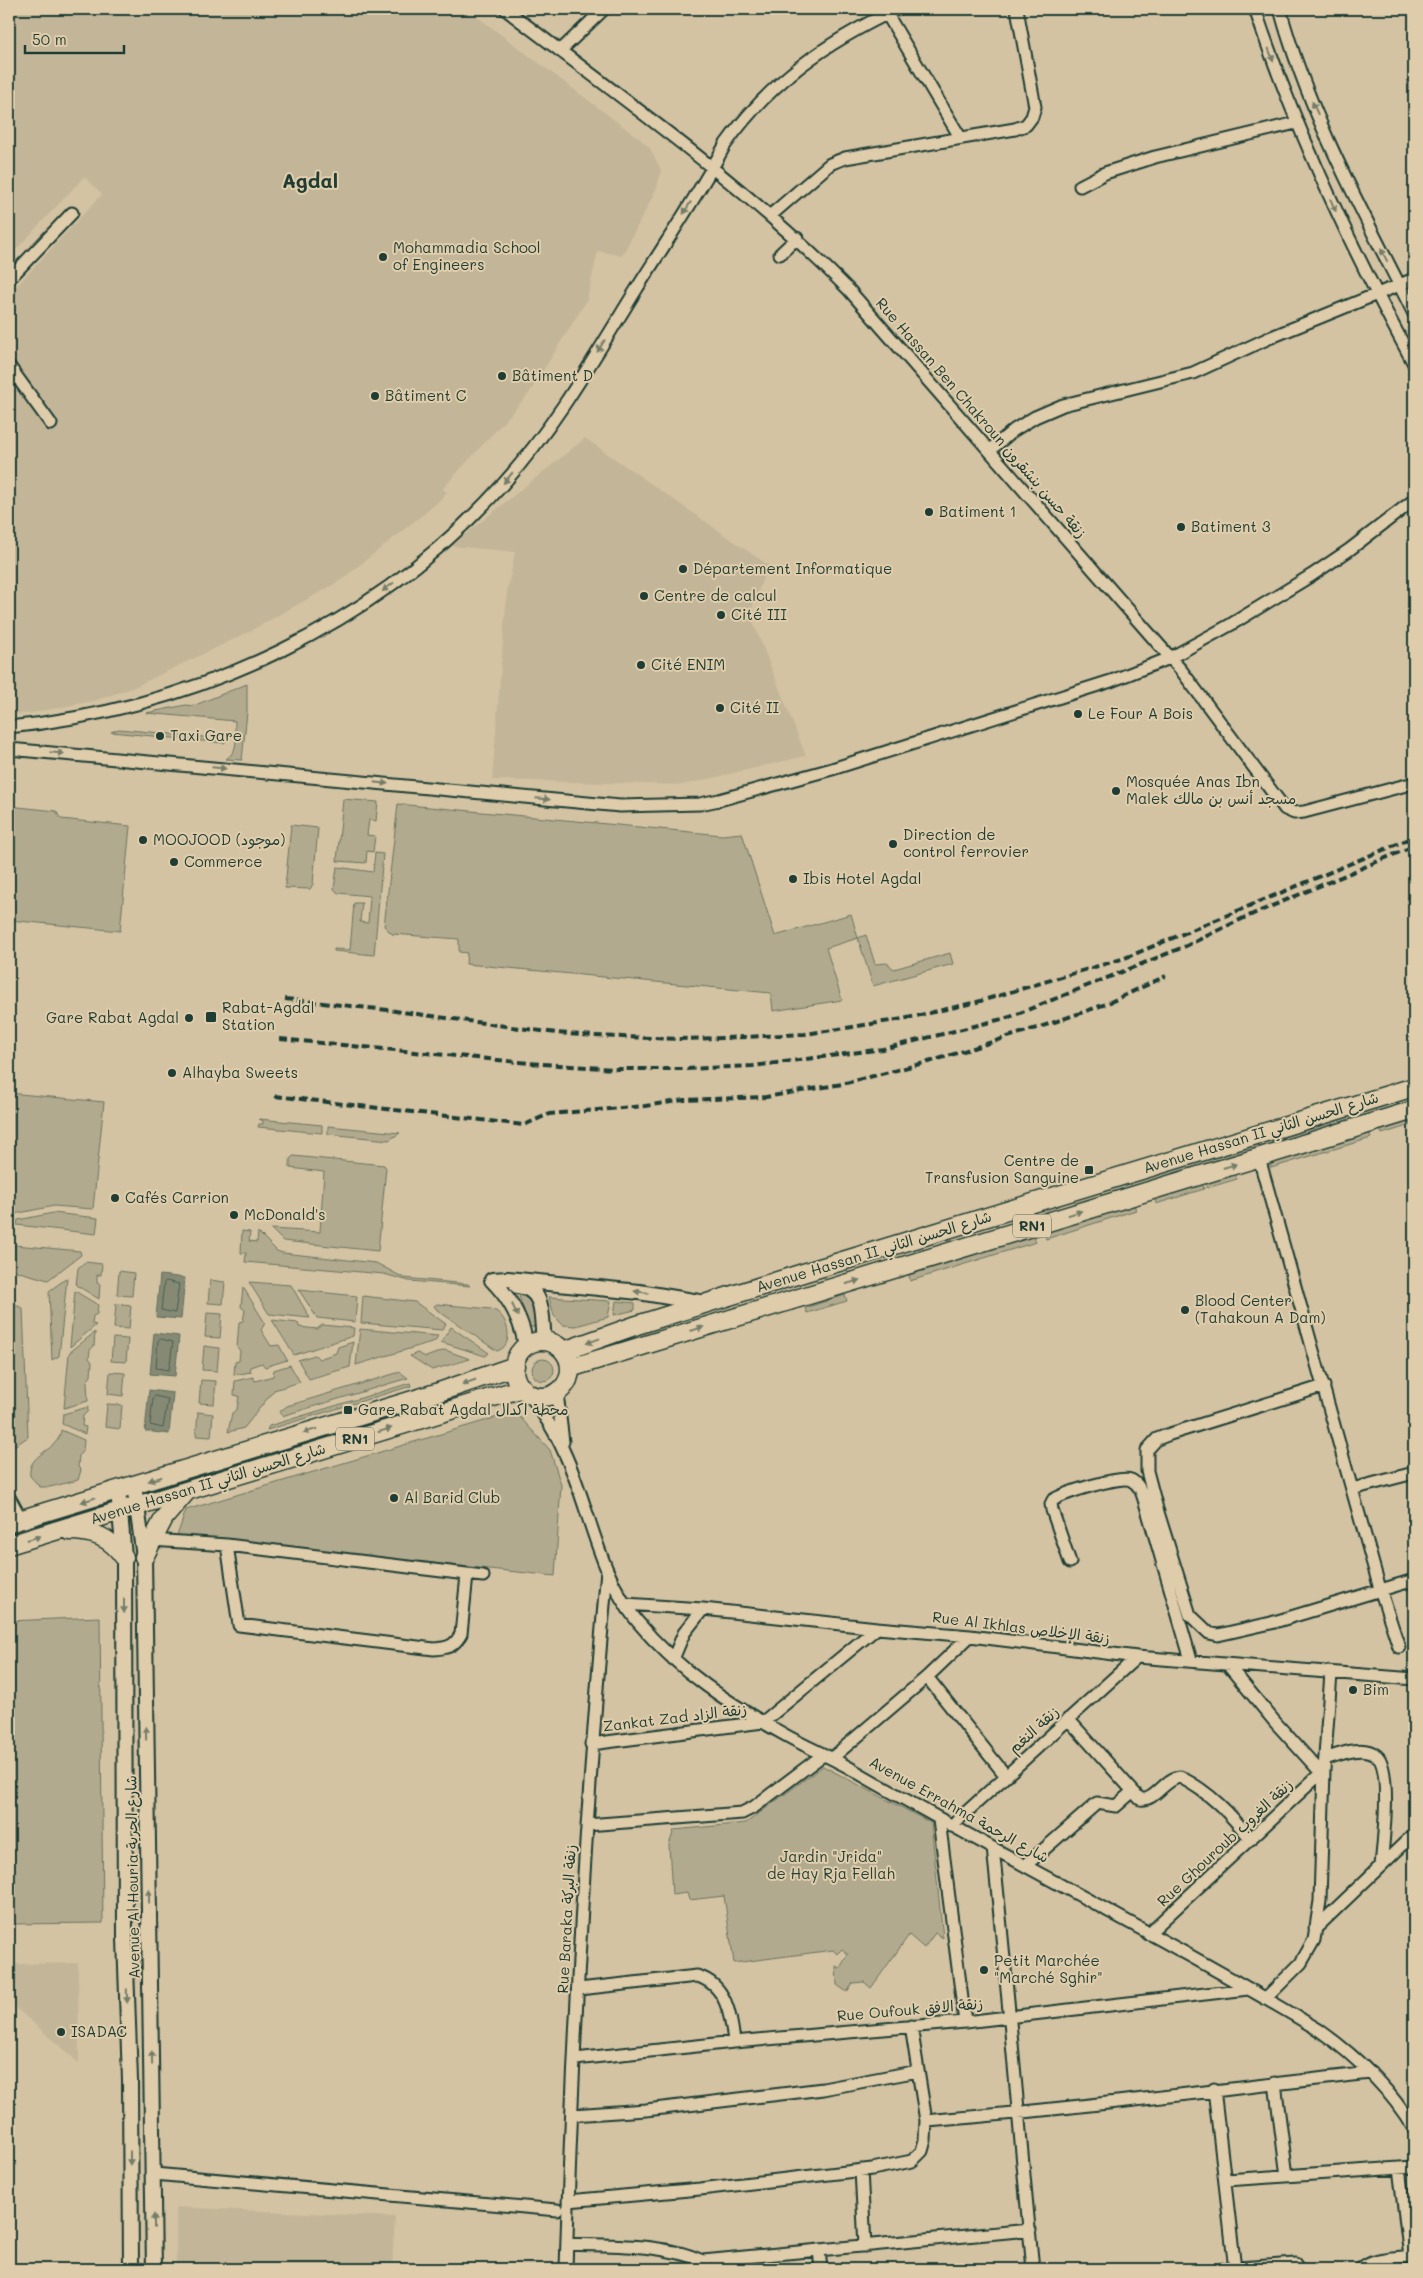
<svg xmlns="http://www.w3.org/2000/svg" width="1423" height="2278" font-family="Mali,'Playpen Sans Arabic',sans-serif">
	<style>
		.built { fill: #c3b698 }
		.green { fill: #b2aa8e; stroke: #687461 }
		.water { fill: #868a74; stroke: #5d6b5a }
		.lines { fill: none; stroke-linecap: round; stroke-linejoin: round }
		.shore { stroke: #485c4e; stroke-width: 1 }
		.minor-casing { stroke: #1f3d34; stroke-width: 15 }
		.tertiary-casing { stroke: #1f3d34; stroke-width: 18 }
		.primary-casing { stroke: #1f3d34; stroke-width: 21 }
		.minor { stroke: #dfccaa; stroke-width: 11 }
		.tertiary { stroke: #dfccaa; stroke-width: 14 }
		.primary { stroke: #dfccaa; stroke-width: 18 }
		.rail { stroke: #1f3d34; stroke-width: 4; stroke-dasharray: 8 4; stroke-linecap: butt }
		.oneway { fill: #757d69 }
		.poi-dot { fill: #1f3d34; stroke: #dfccaa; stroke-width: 2 }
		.labels { text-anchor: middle; stroke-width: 4; stroke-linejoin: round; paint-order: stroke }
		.shield { fill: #dfccaa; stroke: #596857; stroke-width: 1 }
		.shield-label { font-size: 14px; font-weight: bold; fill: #1f3d34 }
		.poi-label { font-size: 15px; fill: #1f3d34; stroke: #dfccaa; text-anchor: start }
		.street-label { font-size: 15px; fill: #1f3d34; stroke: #dfccaa }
		.park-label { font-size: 15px; fill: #264238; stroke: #dfccaa }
		.district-label { font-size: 20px; font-weight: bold; fill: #1f3d34; stroke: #dfccaa }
	</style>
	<rect width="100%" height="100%" fill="#d4c3a3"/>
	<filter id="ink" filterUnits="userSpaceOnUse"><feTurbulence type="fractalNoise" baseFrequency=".02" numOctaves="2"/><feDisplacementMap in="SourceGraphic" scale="10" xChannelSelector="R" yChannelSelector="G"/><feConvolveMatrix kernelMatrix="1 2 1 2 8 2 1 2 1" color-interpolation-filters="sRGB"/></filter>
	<g filter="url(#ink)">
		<path class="built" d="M9 9H467L640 139 650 148 661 170 657 188 622 256 598 251 587 300 528 395 447 484 443 489 447 492 436 504 340 581 245 634 132 688 94 701 26 714H9V294L102 194 84 177 9 257Z
			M585 438 768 565 750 614 806 756 683 785 492 780 507 591 515 552 451 546Z
			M78 1963 79 2063 9 2002V1964Z
			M176 2207 395 2217 392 2269H176Z"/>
		<path class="green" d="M247 684V712L242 760 226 759C241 749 234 735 235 721L146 713 186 705 193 706Z
			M119 729 224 739 226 741 224 743 111 732Z
			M343 799 378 802 376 821 369 820 367 835 375 836 373 852 367 851 366 863 337 861Z
			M398 804 722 835 742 833 775 936 851 914 858 938 866 935 875 964 887 963 894 969 950 953 953 964 873 986 858 938 826 948 842 1000 773 1011 771 993 466 964 467 953 459 952V939L392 934 384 926Z
			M9 806 56 811 61 819 130 826 120 931 9 920Z
			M291 825 318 828 313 884 310 889 285 888Z
			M375 853 383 854 374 955 334 951V949L350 950 354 903H362L360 922 368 923 370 896 338 893 334 889 337 867 373 872Z
			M9 1093 104 1102 93 1209 54 1206 9 1215Z
			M1414 1118V1124L1382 1134 1380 1129Z
			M259 1119 322 1125V1133L258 1127 259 1124H263V1121Z
			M328 1126 400 1133 389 1140 328 1134Z
			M1369 1132 1371 1138 1271 1168 1270 1162Z
			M293 1156 384 1165 386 1168 378 1251 283 1241 271 1229 320 1232 324 1172 290 1168V1159Z
			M1235 1173 1237 1179 1207 1188 1206 1182Z
			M1202 1183 1204 1189 1156 1204 1155 1198Z
			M1134 1205 1136 1210 1046 1239 1044 1233Z
			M53 1213 98 1218 96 1234 17 1225 18 1220Z
			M242 1231 250 1232 249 1241 257 1242 258 1232 277 1251 283 1253 376 1263 404 1278 468 1284 470 1286 409 1281 384 1274 245 1262 246 1253H241Z
			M1034 1236 1036 1242 910 1281 909 1275Z
			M15 1245 80 1251 81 1255 48 1280 16 1271Z
			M85 1262 102 1264 101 1275H97V1283L100 1284 99 1299 76 1285 78 1268Z
			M119 1271 134 1273 132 1296 117 1295Z
			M67 1278 59 1356 52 1360 49 1291Z
			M210 1280 225 1282 223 1304 208 1303Z
			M249 1282 291 1285 310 1318 269 1314Z
			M243 1287 265 1323 261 1330 271 1346 279 1345 287 1360 265 1367 262 1363 250 1367 251 1372 234 1375 235 1362 239 1361 240 1351 237 1347 239 1322 243 1321 245 1310 241 1307Z
			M299 1290 357 1296 355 1322 317 1318Z
			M75 1291 98 1305 97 1314 93 1316 92 1324 96 1325 70 1347Z
			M521 1292 530 1294 535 1324 533 1328 529 1325 519 1296Z
			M845 1295 847 1301 807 1313 805 1308Z
			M363 1296 415 1302 446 1324 442 1330 361 1323Z
			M549 1297 611 1301 608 1317 576 1326 563 1325 554 1316Z
			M616 1301 635 1303V1310L614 1315Z
			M9 1303 23 1308 28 1437 14 1446 12 1445Z
			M116 1304 131 1306 129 1329 114 1328Z
			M437 1304 491 1309C508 1313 516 1346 497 1351L437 1310 434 1306Z
			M207 1313 222 1314 220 1338 205 1337Z
			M272 1320 298 1323 299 1327 317 1329 322 1325 354 1328 353 1336 294 1355Z
			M451 1327 489 1353 485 1356 441 1342Z
			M360 1329 438 1336 435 1341 356 1365Z
			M95 1332 94 1346 90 1350 89 1358 92 1362 91 1376 87 1381 88 1401 64 1408 69 1353Z
			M113 1338 128 1339 126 1362 111 1361Z
			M353 1342 350 1367 309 1379 298 1360 315 1355 319 1359 336 1353 338 1347Z
			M204 1346 219 1348 217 1371 202 1370Z
			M445 1350 470 1359 432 1370 410 1356 417 1353 426 1357Z
			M532 1370a11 11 0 1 1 22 0a11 11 0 1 1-22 0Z
			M290 1365 300 1382 274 1390 244 1428 228 1432 232 1413 237 1409 239 1396 234 1395 235 1381 253 1377 255 1381 273 1376 274 1370Z
			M110 1372 125 1373 123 1396 108 1394Z
			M400 1372 408 1378 282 1416 279 1412 287 1406Z
			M201 1380 216 1381 214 1404 199 1403Z
			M410 1383 411 1386 267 1430 269 1426Z
			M107 1404 122 1405 120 1429 105 1427Z
			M88 1407 87 1412 83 1416 82 1426 86 1427 85 1434 62 1424 63 1414Z
			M198 1412 213 1414 211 1437 196 1436Z
			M511 1413 519 1416 550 1450 561 1485 555 1576 177 1536 186 1510Z
			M61 1430 84 1440 83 1451 79 1455 78 1467 81 1470 78 1480 50 1487H40L30 1476C27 1452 59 1452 61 1430Z
			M100 1617 103 1923 9 1924V1621Z
			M823 1766 931 1823 943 1938 935 1933 924 1948 909 1935 871 1988 864 1982 853 1983 847 1992 837 1985 836 1966 840 1968 848 1954 842 1949 837 1954 833 1950 734 1963 724 1896 689 1900 687 1893 672 1895 669 1845 674 1830 746 1823Z"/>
		<path class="water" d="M160 1275 185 1278 181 1319 156 1317Z
			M154 1333 179 1336 175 1376 150 1374Z
			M149 1390 173 1393 169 1434 145 1431Z"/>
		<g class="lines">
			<path class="shore" d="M166 1281 179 1284 175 1313 161 1310 164 1283Z
				M161 1339 173 1342 169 1370 156 1368 158 1341Z
				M155 1396 168 1399 163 1428 150 1425 153 1398Z"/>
			<defs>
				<path id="minor" d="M505 9C623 99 744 184 849 290L1181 670 1285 809 1294 813 1304 812 1414 783
					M884 9 960 137
					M1255 9C1296 132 1352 250 1414 364
					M1280 9C1309 116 1365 216 1414 314
					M560 51 604 9
					M1080 186 1105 173 1155 157 1296 123
					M771 215 830 164 845 158 1015 129 1026 125 1032 117 1035 107 1017 9
					M780 254 797 238
					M9 279 72 213
					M9 366 51 424
					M990 450 1014 430 1035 417 1063 405 1193 373 1269 338 1414 279
					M9 727C197 708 378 625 504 483 556 425 595 356 636 290 666 242 698 195 725 145 770 81 827 42 897 9
					M9 749 620 806 700 804 719 800 832 769 1111 681 1170 658 1230 625 1312 575 1349 550 1414 500
					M1259 1158 1380 1589 1399 1647
					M1324 1386 1170 1434 1157 1439 1147 1450V1471L1157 1509 1190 1615 1209 1633 1218 1635 1271 1623 1414 1580
					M529 1393C542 1412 555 1431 564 1452 590 1507 597 1572 637 1621 678 1671 731 1705 787 1736 807 1747 828 1756 848 1767 1003 1857 1164 1937 1319 2030 1357 2057 1390 2088 1414 2129
					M557 1393 563 1442
					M1352 1489 1414 1473
					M151 1540 227 1545 483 1576
					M227 1545 239 1625 434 1649C447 1648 454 1647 461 1634L467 1575
					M1070 1562 1052 1510 1051 1504 1053 1500C1064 1493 1120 1475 1131 1480 1141 1485 1143 1497 1146 1506L1191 1660
					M625 1604 703 1609 877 1628 970 1636 1137 1657 1414 1679
					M673 1659 684 1633 703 1609
					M1227 1664 1275 1722 1324 1776
					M927 1677 1006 1776
					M1068 1719 1140 1799C1155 1802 1165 1778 1180 1777 1210 1792 1230 1814 1251 1839
					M591 1744 763 1722 877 1628
					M832 1758 927 1677 970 1636
					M1325 1759C1340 1754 1363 1744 1377 1756 1392 1769 1383 1845 1381 1866
					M939 1820 965 2022
					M587 1825 742 1813 754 1807 823 1755
					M951 1826 1137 1657
					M993 1848C1008 1988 1019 2129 1033 2269
					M1026 1865 1097 1803 1116 1806 1132 1792
					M1315 1929 1414 1834
					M1148 1934 1321 1773
					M579 1989 697 1976C726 1984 731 2015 734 2042
					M1265 1999 1301 1963 1314 1940 1320 1901 1324 1770 1331 1673
					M575 2059 734 2042 965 2022 1248 1989
					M1275 2083 1287 2176
					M1214 2089 1235 2269
					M572 2115 646 2110 823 2089 918 2071
					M926 2121C1075 2109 1223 2089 1371 2073
					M1399 2168 1410 2256
					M861 2170 865 2246
					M154 2174 557 2210
					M1226 2180 1414 2167
					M568 2201 700 2189 872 2169 912 2161 922 2151 925 2140 926 2121 911 2026
					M567 2244C611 2246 662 2243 703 2261L1030 2230
					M819 2250 821 2269
					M566 2269C573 2036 586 1803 607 1570
					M1223 2269 1296 2264
					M1361 2269C1371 2257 1399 2258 1414 2256"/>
				<path id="tertiary" d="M492 1280 508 1279 639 1292 705 1303
					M492 1280C511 1299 522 1320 526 1346
					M517 1286C546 1288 541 1318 544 1341
					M134 1485 144 1557 154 2269
					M118 1490 124 1557 125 1939 130 2080 131 2269
					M9 1500 20 1520"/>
				<path id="primary" d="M514 1369a28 28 0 1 1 56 0a28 28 0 1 1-56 0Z
					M564 1351 637 1325 803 1273 1414 1087
					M570 1368 1414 1110
					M9 1523 439 1392 515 1366
					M69 1531C93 1531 110 1537 124 1557
					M9 1545 523 1388
					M144 1557 164 1518 187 1491"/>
			</defs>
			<use href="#minor" class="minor-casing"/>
			<use href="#tertiary" class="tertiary-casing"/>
			<use href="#primary" class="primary-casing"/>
			<use href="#minor" class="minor"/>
			<use href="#tertiary" class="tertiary"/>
			<use href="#primary" class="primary"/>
			<path class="rail" d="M285 999 388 1010 556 1033 594 1036 680 1039 725 1038 805 1034 833 1030 903 1019 977 1002 1125 958 1414 837
				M280 1039 529 1063 615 1069H685L753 1066 883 1049 1010 1017 1186 946 1246 917 1414 846
				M275 1096 524 1125 549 1114 645 1106 684 1100 766 1097 842 1084 932 1061 1049 1024 1106 1004 1166 976"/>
		</g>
		<defs><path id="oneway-solid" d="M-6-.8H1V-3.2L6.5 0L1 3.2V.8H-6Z" transform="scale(1.25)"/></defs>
		<g class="oneway">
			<use href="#oneway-solid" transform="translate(1271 55) rotate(70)"/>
			<use href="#oneway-solid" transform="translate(1315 108) rotate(-114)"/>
			<use href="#oneway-solid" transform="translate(1333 205) rotate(66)"/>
			<use href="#oneway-solid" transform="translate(687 208) rotate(122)"/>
			<use href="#oneway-solid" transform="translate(1384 255) rotate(-117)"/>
			<use href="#oneway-solid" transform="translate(601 346) rotate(122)"/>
			<use href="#oneway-solid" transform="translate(508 478) rotate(130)"/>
			<use href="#oneway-solid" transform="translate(388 587) rotate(143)"/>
			<use href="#oneway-solid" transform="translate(57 753) rotate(5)"/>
			<use href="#oneway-solid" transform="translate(219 768) rotate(5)"/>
			<use href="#oneway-solid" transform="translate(381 783) rotate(6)"/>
			<use href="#oneway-solid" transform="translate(543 799) rotate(5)"/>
			<use href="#oneway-solid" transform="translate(1230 1166) rotate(-16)"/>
			<use href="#oneway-solid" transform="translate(1075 1213) rotate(-17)"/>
			<use href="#oneway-solid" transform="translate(853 1282) rotate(-17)"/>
			<use href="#oneway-solid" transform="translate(641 1292) rotate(-173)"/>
			<use href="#oneway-solid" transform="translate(515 1310) rotate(64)"/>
			<use href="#oneway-solid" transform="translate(697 1329) rotate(-18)"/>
			<use href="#oneway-solid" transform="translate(593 1341) rotate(160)"/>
			<use href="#oneway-solid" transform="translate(469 1382) rotate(161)"/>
			<use href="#oneway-solid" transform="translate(385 1430) rotate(-17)"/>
			<use href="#oneway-solid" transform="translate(310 1431) rotate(163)"/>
			<use href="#oneway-solid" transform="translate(155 1479) rotate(163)"/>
			<use href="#oneway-solid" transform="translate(88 1500) rotate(163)"/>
			<use href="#oneway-solid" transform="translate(34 1538) rotate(-16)"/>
			<use href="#oneway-solid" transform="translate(124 1606) rotate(90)"/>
			<use href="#oneway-solid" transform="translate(146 1733) rotate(-91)"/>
			<use href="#oneway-solid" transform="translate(149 1896) rotate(-91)"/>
			<use href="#oneway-solid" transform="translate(127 1996) rotate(88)"/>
			<use href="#oneway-solid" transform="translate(152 2058) rotate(-91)"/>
			<use href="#oneway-solid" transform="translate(130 2158) rotate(90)"/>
			<use href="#oneway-solid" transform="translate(154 2221) rotate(-90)"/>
		</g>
	</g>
	<g class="poi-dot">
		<circle cx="383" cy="257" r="5"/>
		<circle cx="502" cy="376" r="5"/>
		<circle cx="375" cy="396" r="5"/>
		<circle cx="929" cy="512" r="5"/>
		<circle cx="1181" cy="527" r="5"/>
		<circle cx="683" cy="569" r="5"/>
		<circle cx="644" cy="596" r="5"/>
		<circle cx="721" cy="615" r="5"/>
		<circle cx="641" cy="665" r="5"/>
		<circle cx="720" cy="708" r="5"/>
		<circle cx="1078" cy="714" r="5"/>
		<circle cx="160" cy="736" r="5"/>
		<circle cx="1116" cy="791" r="5"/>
		<circle cx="143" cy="840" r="5"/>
		<circle cx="893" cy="844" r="5"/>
		<circle cx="174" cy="862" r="5"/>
		<circle cx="793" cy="879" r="5"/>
		<rect x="205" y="1011" width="12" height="12" rx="2.5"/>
		<circle cx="189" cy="1018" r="5"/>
		<circle cx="172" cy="1073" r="5"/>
		<rect x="1084" y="1165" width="10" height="10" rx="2.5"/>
		<circle cx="115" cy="1198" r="5"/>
		<circle cx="234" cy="1215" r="5"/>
		<circle cx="1185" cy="1310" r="5"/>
		<rect x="343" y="1405" width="10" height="10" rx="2.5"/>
		<circle cx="394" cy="1498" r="5"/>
		<circle cx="1353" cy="1690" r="5"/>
		<circle cx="984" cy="1970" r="5"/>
		<circle cx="61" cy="2032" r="5"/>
	</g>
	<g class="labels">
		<g class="shield">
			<rect x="1013" y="1214.5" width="38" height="23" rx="4"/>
			<rect x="336" y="1427.5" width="38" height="23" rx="4"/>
		</g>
		<g class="shield-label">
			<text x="1032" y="1231">RN1</text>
			<text x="355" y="1444">RN1</text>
		</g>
		<g class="poi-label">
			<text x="393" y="253">Mohammadia School<tspan x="393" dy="17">of Engineers</tspan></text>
			<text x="512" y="381">Bâtiment D</text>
			<text x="385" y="401">Bâtiment C</text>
			<text x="939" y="517">Batiment 1</text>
			<text x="1191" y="532">Batiment 3</text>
			<text x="693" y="574">Département Informatique</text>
			<text x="654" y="601">Centre de calcul</text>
			<text x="731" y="620">Cité III</text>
			<text x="651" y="670">Cité ENIM</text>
			<text x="730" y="713">Cité II</text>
			<text x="1088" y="719">Le Four A Bois</text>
			<text x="170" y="741">Taxi Gare</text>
			<text x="1126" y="787">Mosquée Anas Ibn<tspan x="1126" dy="17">Malek مسجد أنس بن مالك</tspan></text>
			<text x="903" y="840">Direction de<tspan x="903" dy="17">control ferrovier</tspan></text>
			<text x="153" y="845">MOOJOOD (موجود)</text>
			<text x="184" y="867">Commerce</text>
			<text x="803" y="884">Ibis Hotel Agdal</text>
			<text x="222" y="1013">Rabat-Agdal<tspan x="222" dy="17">Station</tspan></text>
			<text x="179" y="1023" text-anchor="end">Gare Rabat Agdal</text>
			<text x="182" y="1078">Alhayba Sweets</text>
			<text x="1079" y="1166" text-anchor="end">Centre de<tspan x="1079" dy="17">Transfusion Sanguine</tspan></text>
			<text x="125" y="1203">Cafés Carrion</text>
			<text x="244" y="1220">McDonald's</text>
			<text x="1195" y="1306">Blood Center<tspan x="1195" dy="17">(Tahakoun A Dam)</tspan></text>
			<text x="358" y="1415">Gare Rabat Agdal محطة اكدال</text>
			<text x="404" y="1503">Al Barid Club</text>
			<text x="1363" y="1695">Bim</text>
			<text x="994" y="1966">Petit Marchée<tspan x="994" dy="17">"Marché Sghir"</tspan></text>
			<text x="71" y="2037">ISADAC</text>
		</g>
		<g class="street-label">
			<text transform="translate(981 418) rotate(49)" y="5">Rue Hassan Ben Chakroun زنقة حسن بنشقرون</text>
			<text transform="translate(1261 1133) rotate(-17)" y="5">Avenue Hassan II شارع الحسن الثاني</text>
			<text transform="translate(874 1252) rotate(-17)" y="5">Avenue Hassan II شارع الحسن الثاني</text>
			<text transform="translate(208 1484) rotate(-17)" y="5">Avenue Hassan II شارع الحسن الثاني</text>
			<text transform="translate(1021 1628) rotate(7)" y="5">Rue Al Ikhlas زنقة الإخلاص</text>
			<text transform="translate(675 1718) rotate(-7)" y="5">Zankat Zad زنقة الزاد</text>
			<text transform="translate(1034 1730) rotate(-42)" y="5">زنقة النغم</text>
			<text transform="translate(959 1810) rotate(29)" y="5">Avenue Errahma شارع الرحمة</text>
			<text transform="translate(1225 1843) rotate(-43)" y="5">Rue Ghouroub زنقة الغروب</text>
			<text transform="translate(133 1877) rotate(-91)" y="5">Avenue Al Houria شارع الحرية</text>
			<text transform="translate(567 1919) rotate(-87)" y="5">Rue Baraka زنقة البركة</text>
			<text transform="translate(910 2010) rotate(-5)" y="5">Rue Oufouk زنقة الافق</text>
		</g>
		<g class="park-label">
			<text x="831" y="1862">Jardin "Jrida"<tspan x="831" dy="17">de Hay Rja Fellah</tspan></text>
		</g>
		<g class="district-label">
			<text x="310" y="188">Agdal</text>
		</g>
	</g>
	<rect width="1423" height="2278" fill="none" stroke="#dfccaa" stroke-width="30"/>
	<rect x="15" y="15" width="1393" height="2248" fill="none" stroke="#1f3d34" stroke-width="2" filter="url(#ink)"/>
	<path d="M25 45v8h99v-8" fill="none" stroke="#1f3d34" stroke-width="2.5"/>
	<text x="32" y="45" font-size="15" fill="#1f3d34" stroke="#dfccaa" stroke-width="4" paint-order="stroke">50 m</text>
</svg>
